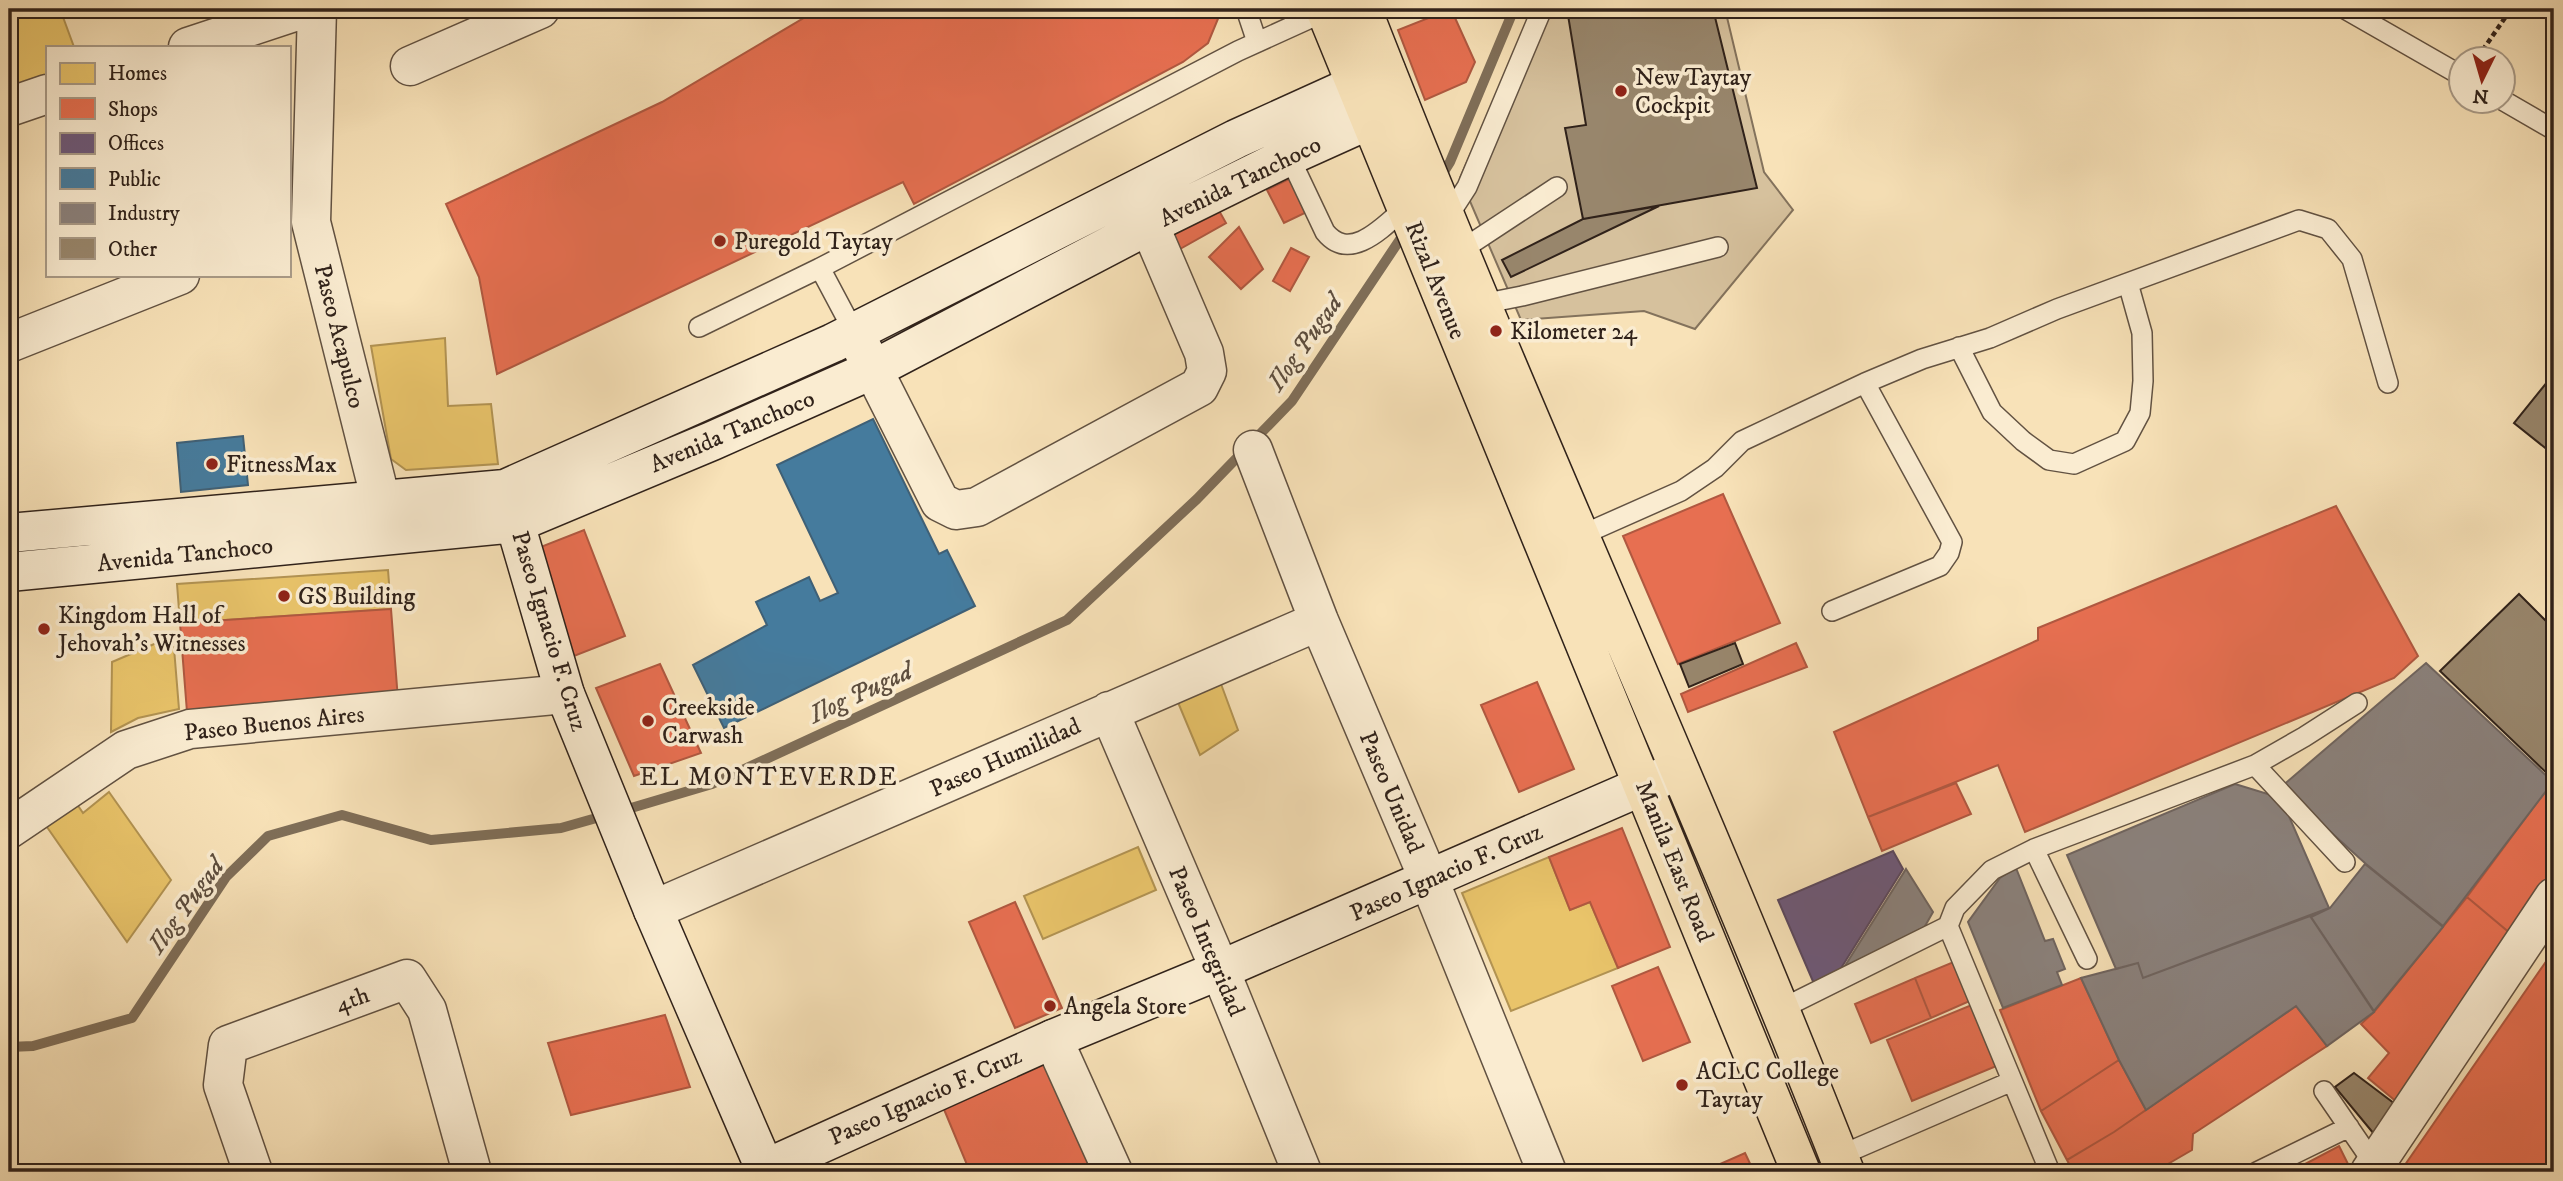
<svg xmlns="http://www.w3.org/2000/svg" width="2563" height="1181" font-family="'IM FELL DW Pica',serif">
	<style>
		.green { fill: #d6c19d; stroke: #83725c; stroke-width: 2 }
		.homes { fill: #e9c46a; stroke: #b29352; stroke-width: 2 }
		.shops { fill: #e76f51; stroke: #b05840; stroke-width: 2 }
		.offices { fill: #6d597a; stroke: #5b485d; stroke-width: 2 }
		.public { fill: #457b9d; stroke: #3f6076; stroke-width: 2 }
		.industry { fill: #8a817c; stroke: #6f645f; stroke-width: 2 }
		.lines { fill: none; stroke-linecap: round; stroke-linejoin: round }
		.stream { stroke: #7f6e58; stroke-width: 10 }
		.building { fill: #98866c; stroke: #30221a; stroke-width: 2 }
		.lane-casing { stroke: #625242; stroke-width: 22 }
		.street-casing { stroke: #625242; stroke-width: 41 }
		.secondary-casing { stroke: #30221a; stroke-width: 41 }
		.primary-casing { stroke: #30221a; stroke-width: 41 }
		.path { stroke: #30221a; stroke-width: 4.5; stroke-dasharray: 5 3.5; stroke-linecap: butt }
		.lane { stroke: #faecd1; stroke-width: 19 }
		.street { stroke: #faecd1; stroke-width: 38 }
		.secondary { stroke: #faecd1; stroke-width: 38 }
		.primary { stroke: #f8e2b8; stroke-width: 38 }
		.poi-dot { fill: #8f2418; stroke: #faecd1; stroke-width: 2.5 }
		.labels { text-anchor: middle; stroke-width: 7; stroke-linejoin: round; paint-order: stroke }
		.poi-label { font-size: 24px; fill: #30221a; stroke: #faecd1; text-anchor: start }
		.street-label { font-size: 24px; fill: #30221a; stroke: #faecd1 }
		.water-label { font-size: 26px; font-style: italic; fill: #5e4e3e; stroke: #faecd1 }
		.neighbourhood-label { font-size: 26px; letter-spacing: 2px; fill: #30221a; stroke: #faecd1 }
	</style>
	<rect width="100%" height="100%" fill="#f8e2b8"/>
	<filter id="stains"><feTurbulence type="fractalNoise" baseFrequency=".00286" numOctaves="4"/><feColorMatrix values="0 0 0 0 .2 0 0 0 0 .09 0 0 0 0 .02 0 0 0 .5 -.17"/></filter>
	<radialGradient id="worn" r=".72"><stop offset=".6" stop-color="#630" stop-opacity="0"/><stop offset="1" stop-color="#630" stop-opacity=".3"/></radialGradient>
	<path class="green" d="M1534 9H1725L1764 172 1793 210 1695 329 1644 311 1521 320 1460 178Z"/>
	<path class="homes" d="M9 9H60L74 47H47V75L9 88Z
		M799 9H816L801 14Z
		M445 338 448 406 491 404 498 464 406 470 391 459 371 346Z
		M388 570 391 609 180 623 177 584Z
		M173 636 179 709 138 718 111 732 112 662Z
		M1221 684 1238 730 1200 755 1177 700Z
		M109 792 171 880 127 942 40 817 70 794 83 813Z
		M1138 847 1156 890 1043 939 1024 896Z
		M1549 857 1570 910 1590 902 1618 968 1511 1011 1462 893Z"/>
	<path class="shops" d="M819 9H1222L1208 43 1183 62 914 204 903 182 497 374 479 277 446 204 662 102Z
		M1451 9 1475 62 1466 82 1425 100 1398 30Z
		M1295 176 1311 210 1284 223 1267 190Z
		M1213 200 1226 223 1173 253 1160 230Z
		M1239 227 1263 269 1241 289 1209 257Z
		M1291 248 1309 257 1290 291 1273 281Z
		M1723 494 1780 623 1678 664 1623 536Z
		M2336 506 2418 656 2394 678 2025 832 1998 765 1868 817 1834 732 2038 640V628Z
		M584 530 625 636 574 656 533 550Z
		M391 609 398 700 187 712 180 623Z
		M1796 643 1807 667 1688 712 1681 694Z
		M660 664 701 753 634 776 596 688Z
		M1537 682 1574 769 1519 792 1481 705Z
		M1956 783 1971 814 1882 851 1868 817Z
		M2547 789 2554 795V875L2511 934 2467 897Z
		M1622 828 1670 947 1618 968 1590 902 1570 910 1549 857Z
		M2467 897 2511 934 2398 1103 2368 1078 2389 1053 2361 1024 2374 1012Z
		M1015 902 1062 1008 1015 1028 969 922Z
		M2554 950V1172H2400Z
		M1956 961 1972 1000 1931 1018 1915 978Z
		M1658 967 1690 1042 1643 1061 1612 986Z
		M1915 978 1931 1018 1871 1043 1855 1004Z
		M2081 978 2119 1060 2041 1111 2000 1010Z
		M1974 1004 1999 1065 1912 1101 1887 1040Z
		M2296 1006 2327 1046 2193 1134 2192 1150 2154 1172H2073L2067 1160 2114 1132Z
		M665 1015 690 1087 571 1115 548 1043Z
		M1051 1060 1098 1172H1025L1024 1170 1019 1172H970L943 1107Z
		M2119 1060 2146 1110 2114 1132 2067 1160 2041 1111Z
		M2339 1146 2351 1170 2347 1172H2290Z
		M1745 1153 1754 1172H1702Z
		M2030 1165 2033 1172H2013Z"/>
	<path class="offices" d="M1893 851 1903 869 1838 973 1815 986 1778 900Z"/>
	<path class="public" d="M873 419 939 554 947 550 975 606 724 728 693 665 767 625 756 602 809 577 820 601 838 593 777 465Z
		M243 436 248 485 181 492 177 443Z"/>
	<path class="industry" d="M2426 663 2553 782 2443 926 2366 864 2281 787Z
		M2235 784 2281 798 2329 908 2143 978 2138 963 2116 969 2067 855Z
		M2365 864 2443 927 2374 1011 2311 917 2330 908Z
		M2016 868 2045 941 2053 939 2065 969 2057 972 2062 985 2003 1008 1968 922 2000 878Z
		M1906 869 1933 912 1920 935 1843 969Z
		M2310 916 2374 1012 2327 1046 2296 1006 2146 1110 2119 1060 2081 978 2138 963 2143 978Z"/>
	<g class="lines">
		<path class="stream" d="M1440 178 1450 162 1514 9
			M621 811 712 784 1067 620 1197 499 1292 401 1405 232
			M9 1047 33 1046 132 1018 226 877 268 836 342 815 431 840 561 828 607 815"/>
	</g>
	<path class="building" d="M1567 9H1713L1757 188 1583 219 1565 128 1586 125Z
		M1659 206 1511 277 1502 260 1583 219Z
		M2548 381 2554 386V455L2514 423Z
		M2519 594 2554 629V780L2440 671Z
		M1735 643 1743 664 1689 687 1680 664Z
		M2354 1073 2395 1104 2374 1134 2335 1087Z"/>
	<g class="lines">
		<defs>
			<path id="lane" d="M1246 9 1257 42
				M2345 9 2462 76
				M2504 101 2554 130
				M1289 156 1325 232C1351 264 1385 225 1407 206
				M1447 218 1467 187 1542 9
				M1460 251 1557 187
				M820 268 854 332
				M1477 305 1522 296 1718 247
				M699 327 820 268 1238 51 1326 11
				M1959 347 1992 412 2023 441 2049 460 2074 464 2125 441 2140 413 2143 381 2142 333 2128 283
				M1575 538 1681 491 1715 468 1742 441 1865 383 1922 359 1990 338 2057 309 2299 220 2328 229 2352 259 2388 383
				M1832 611 1940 566 1949 553 1952 542 1865 383
				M2255 765 2345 862
				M2034 849 2087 959
				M1948 926 2050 1172
				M1779 1010 1948 926 1955 908 1992 870 2034 849 2255 765 2304 737 2357 703
				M2324 1091 2374 1164
				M1839 1156 2010 1082
				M2257 1172 2349 1127"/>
			<path id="street" d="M317 9 311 222 389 533
				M188 47 303 9
				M410 66 540 9
				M9 107 47 94
				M854 332 940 502 956 510 977 507 1199 387 1207 371 1204 353 1136 194
				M9 343 180 275
				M1253 450 1319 621 1429 880 1547 1172
				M1109 711 1220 970 1302 1172
				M9 829 126 750 190 729 565 694
				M653 910 1319 621
				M1053 1039 1113 1172
				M253 1172 223 1085 228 1045 407 979 427 1010 472 1172
				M2370 1172 2554 897"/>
			<path id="secondary" d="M505 489 565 694 653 910 765 1169 1053 1039 1220 970 1679 770
				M9 533 505 489 833 343 1236 139 1386 71
				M9 572 516 523 712 441 874 369 1149 225 1289 156 1400 106"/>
			<path id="primary" d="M1325 9 1801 1172
				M1362 9C1514 400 1692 781 1845 1172"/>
		</defs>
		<use href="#lane" class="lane-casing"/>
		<use href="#street" class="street-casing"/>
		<use href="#secondary" class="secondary-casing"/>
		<use href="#primary" class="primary-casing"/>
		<path class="path" d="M2478 57 2511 9"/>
		<use href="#lane" class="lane"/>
		<use href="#street" class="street"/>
		<use href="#secondary" class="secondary"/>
		<use href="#primary" class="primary"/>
	</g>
	<g class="poi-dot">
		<circle cx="1621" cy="91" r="7"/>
		<circle cx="720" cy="241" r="7"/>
		<circle cx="1496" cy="331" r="7"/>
		<circle cx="212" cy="464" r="7"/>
		<circle cx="284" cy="596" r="7"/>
		<circle cx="44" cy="629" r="7"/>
		<circle cx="648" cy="721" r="7"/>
		<circle cx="1050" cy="1006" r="7"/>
		<circle cx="1682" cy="1085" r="7"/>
	</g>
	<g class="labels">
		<g class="poi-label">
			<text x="1635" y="85">New Taytay<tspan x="1635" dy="28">Cockpit</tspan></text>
			<text x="734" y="249">Puregold Taytay</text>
			<text x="1510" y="339">Kilometer 24</text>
			<text x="226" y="472">FitnessMax</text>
			<text x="298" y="604">GS Building</text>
			<text x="58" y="623">Kingdom Hall of<tspan x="58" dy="28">Jehovah's Witnesses</tspan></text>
			<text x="662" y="715">Creekside<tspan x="662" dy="28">Carwash</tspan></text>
			<text x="1064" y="1014">Angela Store</text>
			<text x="1696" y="1079">ACLC College<tspan x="1696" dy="28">Taytay</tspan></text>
		</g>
		<g class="street-label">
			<text transform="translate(1240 181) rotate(-26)" y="8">Avenida Tanchoco</text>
			<text transform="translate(1436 280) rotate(68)" y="8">Rizal Avenue</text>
			<text transform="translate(340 336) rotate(76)" y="8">Paseo Acapulco</text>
			<text transform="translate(732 431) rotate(-23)" y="8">Avenida Tanchoco</text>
			<text transform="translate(185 554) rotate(-6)" y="8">Avenida Tanchoco</text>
			<text transform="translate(550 631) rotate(73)" y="8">Paseo Ignacio F. Cruz</text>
			<text transform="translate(274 723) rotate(-6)" y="8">Paseo Buenos Aires</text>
			<text transform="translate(1005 757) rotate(-24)" y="8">Paseo Humilidad</text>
			<text transform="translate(1392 792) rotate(67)" y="8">Paseo Unidad</text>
			<text transform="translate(1675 861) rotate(68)" y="8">Manila East Road</text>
			<text transform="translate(1446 872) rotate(-24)" y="8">Paseo Ignacio F. Cruz</text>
			<text transform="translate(1207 941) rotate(67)" y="8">Paseo Integridad</text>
			<text transform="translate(352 999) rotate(-20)" y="8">4th</text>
			<text transform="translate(925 1096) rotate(-24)" y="8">Paseo Ignacio F. Cruz</text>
		</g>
		<g class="water-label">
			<text transform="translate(1304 342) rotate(-55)" y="9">Ilog Pugad</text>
			<text transform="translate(860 692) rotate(-25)" y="9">Ilog Pugad</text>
			<text transform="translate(185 905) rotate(-54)" y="9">Ilog Pugad</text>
		</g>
		<g class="neighbourhood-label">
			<text x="769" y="785">EL MONTEVERDE</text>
		</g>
	</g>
	<rect width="2563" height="1181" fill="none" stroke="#f8e2b8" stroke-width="35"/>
	<rect x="10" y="10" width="2542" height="1160" fill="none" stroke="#30221a" stroke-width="3.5"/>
	<rect x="18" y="18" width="2528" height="1146" fill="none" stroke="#30221a" stroke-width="2"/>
	<rect x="46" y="46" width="245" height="231" fill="#faecd1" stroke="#a99b88" stroke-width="2"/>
	<rect x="60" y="63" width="35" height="21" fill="#e9c46a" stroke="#a99b88" stroke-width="2"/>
	<text x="108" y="80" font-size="21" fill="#30221a">Homes</text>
	<rect x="60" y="98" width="35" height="21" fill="#e76f51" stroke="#a99b88" stroke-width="2"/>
	<text x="108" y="116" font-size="21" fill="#30221a">Shops</text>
	<rect x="60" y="133" width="35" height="21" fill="#6d597a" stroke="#a99b88" stroke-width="2"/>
	<text x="108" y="150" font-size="21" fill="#30221a">Offices</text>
	<rect x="60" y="168" width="35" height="21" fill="#457b9d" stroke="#a99b88" stroke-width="2"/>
	<text x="108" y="186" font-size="21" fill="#30221a">Public</text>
	<rect x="60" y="203" width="35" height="21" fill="#8a817c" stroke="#a99b88" stroke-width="2"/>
	<text x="108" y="220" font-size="21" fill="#30221a">Industry</text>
	<rect x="60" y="238" width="35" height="21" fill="#98866c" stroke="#a99b88" stroke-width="2"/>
	<text x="108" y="256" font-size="21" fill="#30221a">Other</text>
	<g transform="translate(2482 80) rotate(185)"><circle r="33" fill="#faecd1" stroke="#a99b88" stroke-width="2"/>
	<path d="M0-5L12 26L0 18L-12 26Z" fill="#8f2418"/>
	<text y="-10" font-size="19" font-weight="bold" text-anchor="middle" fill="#30221a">N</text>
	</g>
	<rect width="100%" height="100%" filter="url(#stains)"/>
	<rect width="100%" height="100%" fill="url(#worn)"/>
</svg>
